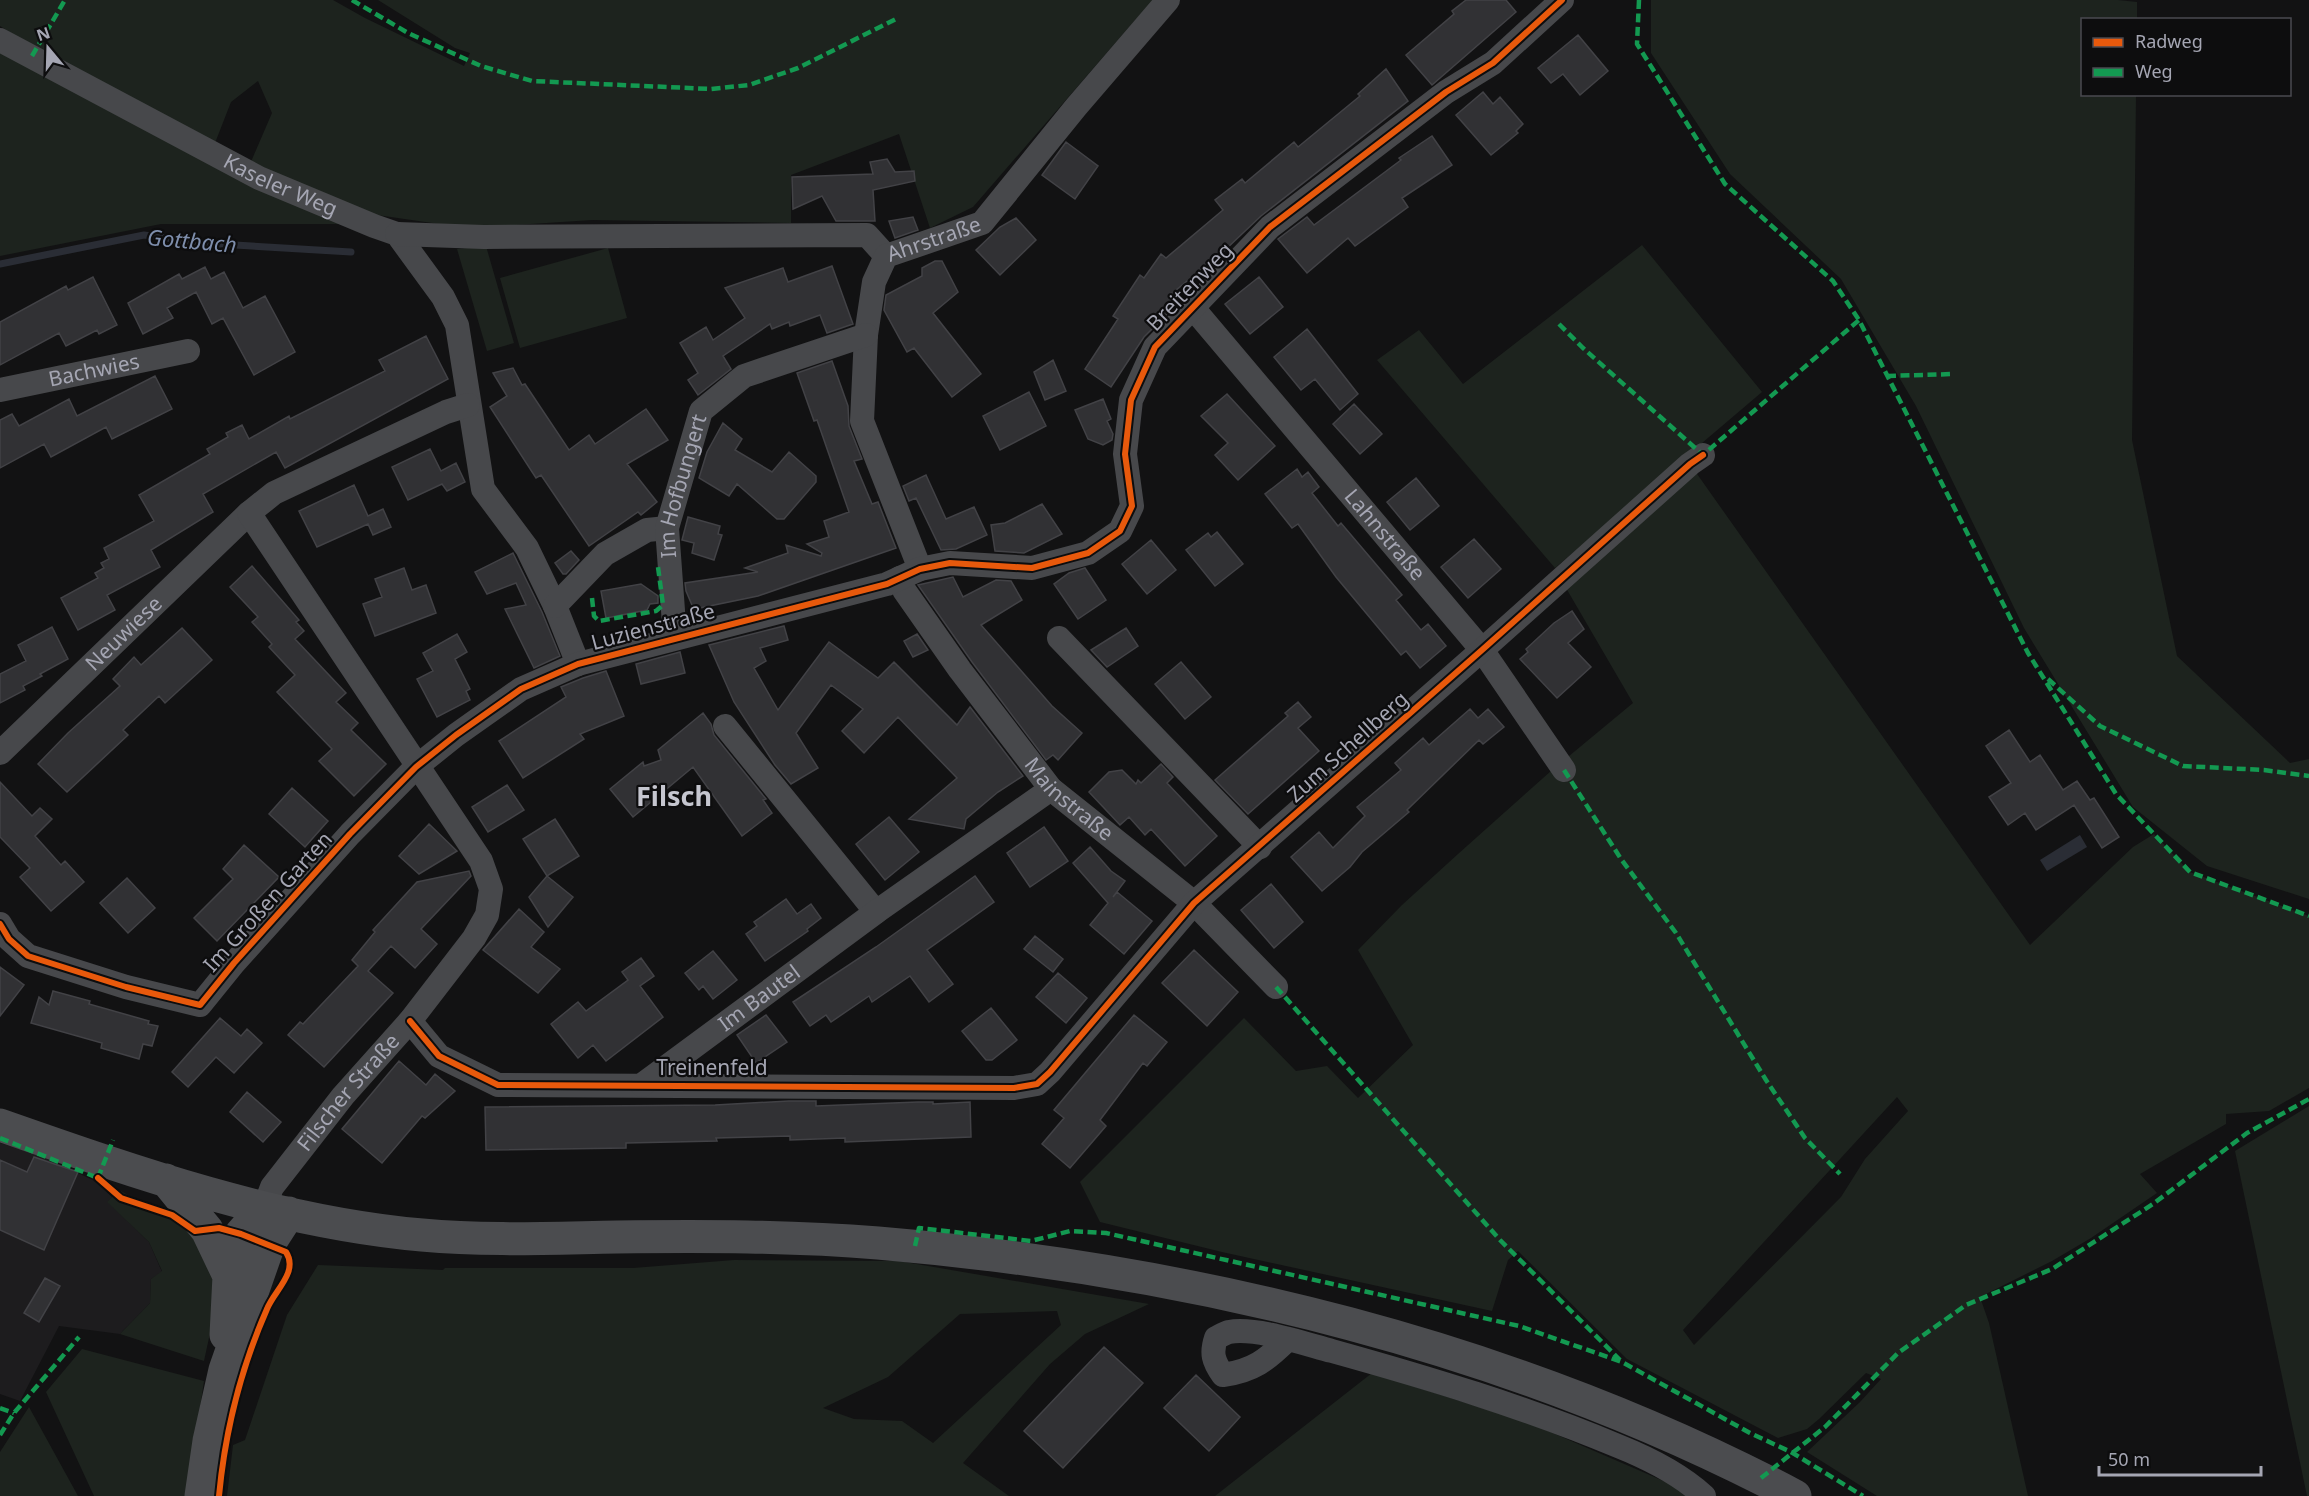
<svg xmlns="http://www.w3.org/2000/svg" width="2309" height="1496" font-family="'Noto Sans',sans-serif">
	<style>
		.built { fill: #1d1c1e }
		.green { fill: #1d231e; fill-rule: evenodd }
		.water { fill: #2a2d35 }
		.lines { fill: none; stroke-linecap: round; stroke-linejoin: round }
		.stream { stroke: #2a2d35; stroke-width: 7 }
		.building { fill: #313134; stroke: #424246; stroke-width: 1.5 }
		.minor { stroke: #47484b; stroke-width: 24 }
		.secondary { stroke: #4b4c4f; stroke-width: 33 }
		.quiet { stroke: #139951; stroke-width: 4.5; stroke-dasharray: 9 4.5; stroke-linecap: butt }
		.cycleway-casing { stroke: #0d0d0e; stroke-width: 10 }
		.cycleway { stroke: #e8590c; stroke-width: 6 }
		.labels { text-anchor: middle; stroke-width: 4.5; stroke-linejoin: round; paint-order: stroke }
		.street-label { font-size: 21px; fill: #a5a6b3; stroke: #0d0d0e }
		.water-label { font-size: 22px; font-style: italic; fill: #7e8eac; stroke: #0d0d0e }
		.district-label { font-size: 27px; font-weight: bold; fill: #c5c6cf; stroke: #0d0d0e }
	</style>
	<rect width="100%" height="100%" fill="#121213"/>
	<path class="built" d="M0 1143 35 1153 97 1182 112 1197 108 1202 149 1242 162 1272 151 1279 150 1303 120 1334 59 1326 20 1401 0 1394Z"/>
	<path class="green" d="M0 0H333L365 18 464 66 470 53 455 48 378 0H1157L1136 19 973 207 930 228 899 134 791 175V223L592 220 467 228 370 214 250 164 272 113 258 81 231 102 215 143 33 47 0 26Z
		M1651 0H2118L2137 2V19L2082 20V94L2136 95 2132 440 2177 656 2290 763 2309 759V899L2207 866 2133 807 2024 628 1916 406 1841 279 1730 174 1651 53Z
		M0 52 348 224H161L0 256Z
		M1642 245 1762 392 1555 568 1377 360 1419 330 1463 384Z
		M486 246 514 343 487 351 457 249Z
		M608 248 627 318 520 348 500 278Z
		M1690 464 2030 945 2133 847 2154 834 2190 872 2309 916V1088L2269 1111 2226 1114V1124L2140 1174 2157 1193 2091 1238 2052 1261 1980 1297 1989 1323 2028 1496H1877L1807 1452 1860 1402 1881 1379 1866 1373 1819 1419 1807 1429 1778 1438 1627 1359 1518 1251 1508 1260 1492 1311 1222 1252 1100 1222 1080 1182 1244 1018 1296 1071 1327 1066 1358 1098 1413 1045 1358 950 1402 905 1458 854 1551 771 1633 703 1566 588ZM1897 1097 1908 1111 1865 1159 1841 1197 1694 1345 1683 1330Z
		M2309 1106V1496H2307L2235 1151Z
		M119 1190 203 1237 218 1296 204 1361 120 1334 150 1303 151 1279 162 1271 149 1242 107 1202Z
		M734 1260 899 1261 1149 1304 1085 1334 1050 1364 963 1463 1009 1496H227L233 1445 245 1440 287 1315 318 1265 443 1270 445 1268H633ZM1057 1311 1061 1325 933 1443 902 1421 854 1419 823 1408 888 1377 960 1314Z
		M82 1349 204 1381 187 1496H94L46 1392Z
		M1372 1373 1532 1424 1689 1492 1690 1496H1215Z
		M29 1407 78 1496H0V1452Z"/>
	<path class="water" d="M2080 835 2087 847 2047 871 2040 860Z"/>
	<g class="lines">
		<path class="stream" d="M0 264 144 235 202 243 351 252"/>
	</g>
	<path class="building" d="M1466 0H1506L1516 12 1432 85 1406 55 1454 14 1452 11Z
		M1578 35 1608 71 1580 95 1563 74 1551 83 1538 68Z
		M1386 69 1408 101 1261 216 1224 251 1170 295 1177 300 1167 314 1144 337 1111 387 1085 369 1118 319 1113 316 1140 275 1144 278 1161 254 1166 258 1223 210 1215 200 1242 179 1245 183 1294 142 1298 147 1360 96 1358 94Z
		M1483 92 1493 104 1500 97 1523 124 1516 131 1518 133 1491 155 1456 115Z
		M1432 136 1452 165 1402 198 1408 207 1355 246 1348 238 1307 273 1278 239 1307 217 1314 225 1401 160 1399 158Z
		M1066 142 1098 166 1075 199 1042 175Z
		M887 159 895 172 914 171 915 181 873 190 875 221H836L822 196 793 209 792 177 873 174 870 162Z
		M913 217 918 230 895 238 889 221Z
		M1016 218 1036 240 1000 275 976 250 1000 227Z
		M935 261H942L958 292 933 313 981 374 952 397 914 348 907 352 884 310 886 295 922 276V268Z
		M832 266 853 324 827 333 820 315 790 326 789 322 772 329 770 324 723 356 731 369 698 395 688 380 698 373 680 343 706 327 713 340 745 318 725 288 783 268 788 282Z
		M205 267 211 279 224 272 243 308 265 296 295 352 254 375 223 318 212 324 196 292 167 308 173 318 143 334 128 303 179 274 182 279Z
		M93 277 117 325 99 334 97 330 66 346 59 333 0 365V322L66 286 68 290Z
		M1259 277 1283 307 1250 334 1225 304Z
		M1307 329 1358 394 1340 410 1315 379 1301 390 1274 357Z
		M426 336 448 379 285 468 276 452 203 494 213 512 151 550 160 567 107 595 115 610 78 630 61 598 98 578 95 573 104 568 101 563 109 559 104 548 154 521 139 495 210 454 207 449 228 437 226 433 242 425 249 439 289 416 290 419 385 371 379 360Z
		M1053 360 1066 391 1045 400 1034 372Z
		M832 361 848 406 849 426 862 459 854 461 872 504 878 502 896 548 758 596 700 608 697 617 686 591 685 583 758 572 745 568 788 553 786 545 821 556 822 553 807 544 829 537 824 521 849 512 817 420 814 421 797 373Z
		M513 368 522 385 525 384 569 450 589 435 595 444 646 409 668 440 627 464 657 502 641 515 638 512 589 546 541 475 536 478 490 407 507 396 493 373Z
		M155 376 172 409 112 439 106 427 51 457 44 444 0 468V420L12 414 19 426 69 399 77 416Z
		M1029 392 1046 426 1000 450 983 416Z
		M1227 394 1275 446 1238 480 1215 455 1228 443 1201 416Z
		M1103 399 1111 419 1107 421 1113 434 1112 440 1103 445 1088 439 1075 410Z
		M1354 404 1382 434 1360 454 1333 424Z
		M723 423 742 439 735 450 772 472 789 452 816 476V482L784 519H777L737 484 729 496 699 478 707 452Z
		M430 449 441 471 456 463 465 482 447 491 442 484 408 500 392 467Z
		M1297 469 1302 477 1308 472 1319 487 1312 493 1338 526 1341 523 1402 595 1396 600 1421 630 1428 624 1446 646 1420 668 1406 651 1401 655 1336 577 1298 524 1292 528 1265 494Z
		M926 475 946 519 974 507 987 535 956 549 941 550 916 498 909 501 903 486Z
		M1416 478 1439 506 1410 530 1387 502Z
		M354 485 368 516 383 509 391 527 373 535 368 524 317 547 299 511Z
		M1042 504 1062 534 1024 553 995 551 991 525 1005 523Z
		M688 517 720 526 718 534 722 535 714 560 692 553 694 543 682 540Z
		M1217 532 1243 564 1215 586 1186 550 1208 533 1211 537Z
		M1474 539 1501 569 1468 598 1441 567Z
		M1151 540 1176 570 1147 594 1122 564Z
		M571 551 579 560 566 574H563L555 563Z
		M513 553 542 612 560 656 534 668 505 609 526 605 516 583 487 594 475 572Z
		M252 566 299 620 296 622 304 631 295 639 346 693 336 702 358 723 351 730 386 764 354 796 319 761 332 749 277 692 295 675 269 647 272 644 252 622 258 617 230 587Z
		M404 568 412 590 426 585 436 613 375 636 363 604 382 597 375 579Z
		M1085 568 1106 600 1078 619 1054 584 1069 573Z
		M953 577 963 597 996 580 1011 581 1022 600 981 625 1052 706 1082 733 1058 760 1053 755 1046 760 972 662 918 585Z
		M641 584 658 596V603L650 604 647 610 606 618 601 591Z
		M1572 611 1584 629 1568 643 1591 667 1557 698 1520 659 1528 652 1526 649 1554 623Z
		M784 626 788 640 760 648 766 661 754 668 778 710 829 642 878 678 894 662 957 725 970 707 1023 776 998 792 966 819 964 829 909 819 957 778 898 717 864 753 842 731 863 709 831 685 796 733 818 768 791 784 775 765 734 702 709 645Z
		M52 627 68 659 40 674 42 676 23 686 25 690 0 703V674L26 661 18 645Z
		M182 628 212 660 165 703 159 696 123 730 128 735 67 792 38 764 68 733 120 686 113 679 134 657 141 665Z
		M1126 628 1138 646 1107 667 1091 650Z
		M457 634 467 652 455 659 470 689 466 691 470 700 437 717 417 679 433 671 423 653Z
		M917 634 928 650 913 657 904 641Z
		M680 652 685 673 641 684 636 664Z
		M1181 662 1211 697 1185 719 1155 684Z
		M606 671 624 716 580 734 584 739 523 778 499 741 566 697 561 687 583 678Z
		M1298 702 1311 717 1298 728 1319 751 1248 814 1215 780 1288 716 1285 713Z
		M1470 709 1478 718 1488 709 1504 727 1483 744 1479 740 1407 810 1409 812 1362 852 1350 867 1322 891 1291 857 1319 832 1333 848 1365 816 1357 807 1401 770 1395 763 1423 738 1429 745Z
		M703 713 711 724 714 735 766 799 763 800 772 813 742 836 693 767 633 817 610 789 643 762 644 766 661 760 658 750Z
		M2009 730 2030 762 2040 755 2063 790 2077 781 2090 800 2094 798 2119 837 2102 848 2074 805 2036 830 2025 813 2008 825 1989 797 2011 783 1986 746Z
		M1161 764 1173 777 1167 783 1217 836 1185 866 1151 829 1145 835 1129 817 1120 825 1089 792 1109 772 1122 770 1136 784 1138 780 1141 783Z
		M0 782 32 816 40 808 52 819 35 836 61 865 65 861 84 882 51 911 20 877 30 868 0 837Z
		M507 785 524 810 488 832 472 807Z
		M292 788 328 821 305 847 269 814Z
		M889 817 919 852 885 880 856 844Z
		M555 819 579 856 547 876 523 839Z
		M429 824 457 851 419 874 399 856Z
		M1044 827 1068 861 1030 887 1007 853Z
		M244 845 279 877 217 941 194 918 233 879 223 869Z
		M1090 847 1111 871 1125 881 1113 897 1117 892 1152 921 1124 954 1090 925 1108 903 1073 863Z
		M469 871 471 876 421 929 437 944 415 968 391 946 368 971 393 993 324 1067 288 1035 300 1022 303 1024 358 966 352 960 375 932 373 930 417 882Z
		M547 876 573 897 548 927 529 897Z
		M975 876 994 902 927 950 953 984 929 1002 910 976 872 1002 869 996 831 1022 826 1015 810 1026 793 1002 876 947Z
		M127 878 155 908 128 933 100 903Z
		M1271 884 1303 922 1274 948 1241 910Z
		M786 899 797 914 811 904 821 918 807 929 808 931 765 961 746 934 757 926 754 922Z
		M519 909 544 932 531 947 560 969 538 993 483 950Z
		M1035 936 1063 959 1053 972 1024 949Z
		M1194 950 1238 992 1207 1026 1162 983Z
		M713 951 737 980 713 999 703 986 699 990 685 973Z
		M641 958 654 976 640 986 663 1017 606 1061 593 1045 578 1058 551 1024 578 1002 586 1011 628 980 622 972Z
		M0 967 24 985 0 1016Z
		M1058 973 1087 998 1066 1023 1036 997Z
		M53 991 90 1001 89 1004 149 1021 148 1024 158 1026 152 1046 143 1044 139 1059 101 1048 102 1043 31 1023 39 997 49 1005Z
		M991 1008 1017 1040 992 1060H986L962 1031Z
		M766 1015 787 1042 756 1063 737 1035Z
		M1134 1015 1167 1042 1147 1066 1143 1063 1100 1120 1106 1126 1070 1168 1042 1144 1064 1118 1054 1110Z
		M220 1018 241 1036 247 1029 262 1043 234 1073 216 1057 188 1087 172 1072Z
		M399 1061 426 1085 435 1074 455 1091 425 1118 422 1116 382 1163 342 1129Z
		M247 1092 281 1122 263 1142 230 1112Z
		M789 1101H816V1106L918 1102H933V1104L970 1102 971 1137 845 1142V1138L790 1140V1136L716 1138 717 1141 626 1143V1148L486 1150 485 1107 715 1105Z
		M34 1157 78 1172 44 1250 0 1230V1160L27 1172Z
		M45 1278 60 1286 39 1322 24 1313Z
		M1104 1347 1143 1383 1063 1468 1024 1431Z
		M1196 1375 1240 1417 1209 1451 1164 1408Z"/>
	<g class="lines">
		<g class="minor">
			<path id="s1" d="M0 40 259 178 374 226 397 234 443 297 457 325 483 489 527 548 555 606 578 664"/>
			<path d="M397 234 484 237 867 235 886 256"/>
			<path id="s2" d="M1193 308 1482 650 1564 770"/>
			<path id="s3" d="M0 390 188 351"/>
			<path id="s4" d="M920 569 862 421 866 335 874 282 886 256 982 223 1076 107 1168 0"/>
			<path id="s5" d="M900 578 904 590 960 670 1051 789 1194 903 1276 987"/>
			<path d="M555 606 605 554 647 530 667 528"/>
			<path id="s6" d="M675 638 667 528 701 411 744 376 866 335"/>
			<path d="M1059 638 1260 847"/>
			<path d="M725 726 876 912"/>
			<path id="s7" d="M0 753 249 513"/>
			<path d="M0 924 9 939 28 956 126 987 200 1005 234 963 350 834 416 767 456 735 521 689 578 664 887 584 920 569 950 563 1032 568 1088 553 1120 531 1132 506 1125 454 1131 400 1155 347 1270 227 1446 92 1493 63 1562 0"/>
			<path d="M410 1021 439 1056 498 1085 1014 1088 1037 1084 1050 1072 1194 903 1482 650 1690 464 1703 455"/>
			<path id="s8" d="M642 1085 876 912 1051 789"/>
			<path id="s9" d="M264 1208 272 1187 343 1096 410 1021 474 938 487 915 491 889 481 861 249 513 274 493 446 412 468 405"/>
			<path d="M1288 1339C1267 1360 1253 1371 1223 1375 1213 1361 1211 1353 1216 1338 1220 1336 1225 1333 1229 1332 1256 1327 1305 1344 1332 1351 1429 1378 1525 1407 1618 1446 1648 1458 1680 1474 1704 1496"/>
		</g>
		<path class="secondary" d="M0 1125C137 1173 277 1222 422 1235 487 1241 553 1238 617 1237 704 1236 791 1236 878 1243 1195 1270 1513 1347 1795 1496
			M166 1180 207 1230 229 1276
			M226 1335 229 1276 241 1234 264 1208
			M201 1496 209 1441 225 1370 269 1244 289 1213"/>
		<path class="quiet" d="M352 0 408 33 481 66 532 81 711 89 749 85 798 68 896 19
			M1639 0 1637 44 1725 184 1833 281 1859 320 2028 653 2116 794 2190 872 2309 916
			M32 56 65 0
			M1559 324 1583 348 1703 455 1859 320
			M1887 376 1954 374
			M592 598 594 616 599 621 656 611 663 605 658 567
			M2048 679 2100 726 2183 766 2264 770 2309 776
			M1564 770 1621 859 1676 933 1766 1080 1805 1138 1840 1174
			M1276 987 1500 1240 1620 1360
			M0 1138 98 1178 101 1182
			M98 1178 113 1140
			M915 1246 919 1228 1031 1241 1070 1231 1106 1233 1519 1326 1622 1362 1750 1433 1791 1452 1863 1496
			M0 1408 14 1413
			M0 1435 14 1413 79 1337
			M1761 1478 1825 1427 1898 1353 1966 1305 2052 1269 2153 1204 2247 1133 2309 1099"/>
		<defs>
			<path id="cycleway" d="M0 924 9 939 28 956 126 987 200 1005 234 963 350 834 416 767 456 735 521 689 578 664 887 584 920 569 950 563 1032 568 1088 553 1120 531 1132 506 1125 454 1131 400 1155 347 1270 227 1446 92 1493 63 1562 0
				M410 1021 439 1056 498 1085 1014 1088 1037 1084 1050 1072 1194 903 1482 650 1690 464 1703 455
				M98 1178 121 1198 172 1215 195 1231 219 1228 241 1234 286 1252C299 1272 274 1291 267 1309 241 1368 225 1432 219 1496"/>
		</defs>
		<use href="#cycleway" class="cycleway-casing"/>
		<use href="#cycleway" class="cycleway"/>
	</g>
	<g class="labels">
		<g class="street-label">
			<text dy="7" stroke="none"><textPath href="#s1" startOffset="316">Kaseler Weg</textPath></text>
			<text dy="7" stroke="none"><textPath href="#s4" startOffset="378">Ahrstraße</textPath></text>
			<text transform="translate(1190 287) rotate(-46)" y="7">Breitenweg</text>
			<text dy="7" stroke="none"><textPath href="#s3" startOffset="96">Bachwies</textPath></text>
			<text dy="7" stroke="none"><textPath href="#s6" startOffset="154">Im Hofbungert</textPath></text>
			<text dy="7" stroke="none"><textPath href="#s2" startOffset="297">Lahnstraße</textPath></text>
			<text transform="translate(653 627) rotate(-15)" y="7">Luzienstraße</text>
			<text dy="7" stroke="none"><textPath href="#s7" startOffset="172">Neuwiese</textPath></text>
			<text transform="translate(1348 747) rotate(-42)" y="7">Zum Schellberg</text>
			<text dy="7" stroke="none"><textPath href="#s5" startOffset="280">Mainstraße</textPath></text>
			<text transform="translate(268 902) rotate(-48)" y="7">Im Großen Garten</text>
			<text dy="7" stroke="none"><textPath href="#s8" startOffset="146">Im Bautel</textPath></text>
			<text x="712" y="1075">Treinenfeld</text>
			<text dy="7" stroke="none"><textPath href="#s9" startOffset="144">Filscher Straße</textPath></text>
		</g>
		<g class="water-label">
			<text transform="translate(192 241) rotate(5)" y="8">Gottbach</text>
		</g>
		<g class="district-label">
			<text x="674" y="806">Filsch</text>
		</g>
	</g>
	<rect x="2081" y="18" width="210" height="78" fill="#0d0d0e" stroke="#4a4a50" stroke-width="1.5"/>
	<rect x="2093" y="38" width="30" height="9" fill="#e8590c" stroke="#4a4a50" stroke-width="1.5"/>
	<text x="2135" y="48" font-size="18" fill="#a5a6b3">Radweg</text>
	<rect x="2093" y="68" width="30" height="9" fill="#139951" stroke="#4a4a50" stroke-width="1.5"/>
	<text x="2135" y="78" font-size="18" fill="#a5a6b3">Weg</text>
	<g transform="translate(48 48) rotate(341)" stroke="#0d0d0e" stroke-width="4.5" paint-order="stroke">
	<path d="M0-4.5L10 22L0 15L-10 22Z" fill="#a5a6b3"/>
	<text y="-9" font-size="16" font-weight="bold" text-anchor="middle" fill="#a5a6b3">N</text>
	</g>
	<path d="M2099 1466v9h162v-9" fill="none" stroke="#a5a6b3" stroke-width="3"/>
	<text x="2108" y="1466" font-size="18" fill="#a5a6b3" stroke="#0d0d0e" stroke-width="4.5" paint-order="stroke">50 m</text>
</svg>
